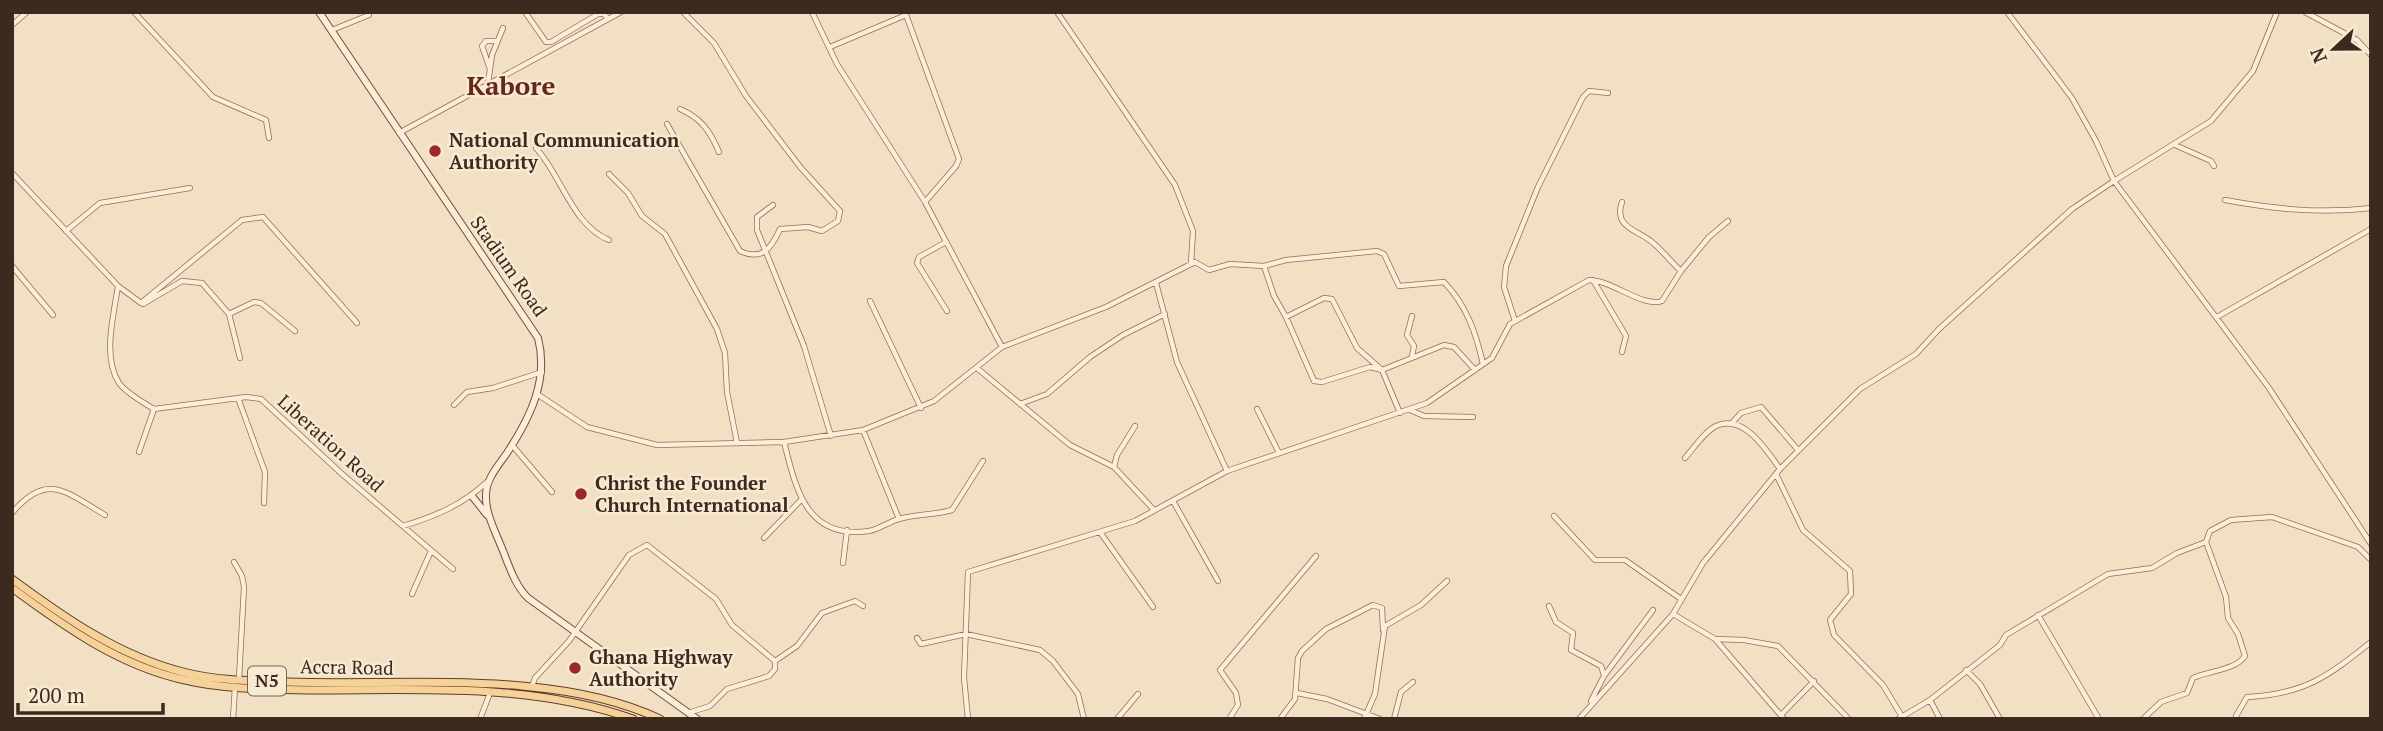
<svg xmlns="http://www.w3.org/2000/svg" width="2383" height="731" font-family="'PT Serif',serif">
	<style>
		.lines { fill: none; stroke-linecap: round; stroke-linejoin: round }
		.street-casing { stroke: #8c7059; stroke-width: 6 }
		.secondary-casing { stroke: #6e513c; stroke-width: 8 }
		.primary-casing { stroke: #5a3f2d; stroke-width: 9 }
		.street { stroke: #fbedd7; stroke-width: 4.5 }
		.secondary { stroke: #fbedd7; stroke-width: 6 }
		.primary { stroke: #f6d299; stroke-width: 7 }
		.poi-dot { fill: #9f252f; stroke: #f7ead3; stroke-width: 2.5 }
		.labels { text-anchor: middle; stroke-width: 5; stroke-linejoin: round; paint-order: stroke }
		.shield { fill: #f7ead3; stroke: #736454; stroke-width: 2 }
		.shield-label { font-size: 18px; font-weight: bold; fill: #3b2a1e }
		.poi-label { font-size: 19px; font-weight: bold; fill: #3b2a1e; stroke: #f7ead3; text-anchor: start }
		.street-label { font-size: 19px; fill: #3b2a1e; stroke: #f7ead3 }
		.district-label { font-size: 26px; font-weight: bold; fill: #6a251a; stroke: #f7ead3 }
	</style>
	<rect width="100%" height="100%" fill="#f1e0c3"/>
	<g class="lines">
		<defs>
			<path id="street" d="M134 12 213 97 266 120 269 138
				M525 12 546 42H551L598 14H604L608 19
				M812 12 837 64 925 202 1002 347
				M905 12 959 159 956 166 925 202
				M1057 12 1175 185 1193 231 1191 264
				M2007 12 2072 98 2096 141 2114 181 2211 121 2253 71 2277 12
				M2305 12 2357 40 2371 55
				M12 25 27 12
				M332 30 369 15
				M830 47 906 15
				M490 69 482 46 486 41H497
				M488 83 492 55 503 28
				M680 109C701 118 710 131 719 152
				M667 124 740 251C762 261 771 249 780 229L808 227 822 231 838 221 840 211 801 168 746 96 714 43 683 12
				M399 133 621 12
				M2175 145 2211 161 2214 166
				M536 148C561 175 573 226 609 240
				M12 173 118 286C114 314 102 357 119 383 127 394 143 402 154 409L246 397 261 399 342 474 453 569
				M609 174 628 193 642 216 665 234 717 329 725 353 727 392 737 443
				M2225 200C2274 209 2321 214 2371 208
				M1622 202C1613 228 1638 230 1652 242 1663 251 1671 262 1681 271
				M773 205 757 217V230L804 346 831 436
				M66 231 100 203 190 188
				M946 242 919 257 917 263 947 311
				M12 266 53 315
				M1264 266 1286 260 1377 251 1384 254 1399 286 1444 282C1467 306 1476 333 1483 364
				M1593 280 1626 336 1622 352
				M1156 283 1177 362 1227 471
				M118 286 141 303 242 220 263 217 357 323
				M870 301 921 408
				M143 304 182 281 202 283 229 314 240 358
				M229 314 254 302 261 303 295 331
				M1286 317 1314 381 1322 382 1370 367 1382 370 1444 345 1454 347 1475 370
				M2217 317 2371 229
				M1515 321 1504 287 1506 266 1538 187 1583 97 1589 91 1608 93
				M1412 356 1414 346 1407 335 1412 316
				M978 369 1070 445 1114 467 1154 510
				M537 394 587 427 657 445 784 442 863 430 934 401 1002 347 1106 307 1195 262 1209 270 1230 264 1264 266 1274 296 1286 317 1324 298 1332 299 1357 348 1382 370 1400 413
				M238 398 265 472 264 503
				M1020 404 1047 394 1090 357 1123 335 1165 314
				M454 405 467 392 493 388 542 372
				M1257 409 1279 453
				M1410 410 1424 416 1473 417
				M1731 424 1741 413 1761 407 1798 450
				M863 430 899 519
				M784 442C796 489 806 540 869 531 880 529 888 522 899 519 916 514 934 515 952 510L983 461
				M512 445 552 492
				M139 452 154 409
				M1685 458C1694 448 1704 432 1716 426 1744 413 1767 451 1780 469
				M1114 467 1117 455 1135 426
				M1776 474 1803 530 1850 571 1851 594 1830 620 1834 635 1883 685 1901 715
				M1173 501 1218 581
				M12 513C47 471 66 492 105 515
				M1554 516 1595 560H1625L1681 599
				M403 526C436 516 462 505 487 482
				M1100 532 1153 607
				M764 538 801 500
				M234 562 242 576 244 587 239 679
				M843 563 847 530
				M412 594 431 551
				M1549 606 1556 622 1573 633 1571 650 1601 666 1604 675
				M1673 614 1715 639 1784 719
				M2038 615 2099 719
				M917 638 921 644 966 634 1040 650 1053 661 1078 694 1084 719
				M1715 639 1744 640 1778 646 1849 719
				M1966 670 1980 684 2000 719
				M532 686 535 678 569 641 629 555 647 545 716 599 732 625 775 661
				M1297 693 1327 699 1380 719
				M1930 700 1940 719
				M1591 701 1604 676 1653 610
				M688 713 710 706 727 689 769 676 775 669V661L797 646 822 613 855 601 863 606
				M1781 715 1814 681
				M2236 716 2247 697C2305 694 2327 677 2371 642
				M233 719 235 687
				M480 719 490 693
				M968 719 964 678 968 572 1135 521 1227 471 1427 403 1492 358 1510 324 1589 280C1612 280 1643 308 1662 301L1681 271 1709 237 1728 221
				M1117 719 1138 694
				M1229 719 1238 705 1236 693 1220 670 1316 556
				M1280 719 1295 699 1298 658 1302 651 1326 629 1373 605 1382 608 1383 630
				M1364 719 1375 694 1385 626 1421 605 1447 581
				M1394 719 1401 692 1413 682
				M1579 719 1673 614 1703 563 1780 469 1860 389 1916 354 1939 329 2072 209 2114 181 2269 388 2371 544
				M1898 719 1930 700 2000 645 2006 635 2108 574 2152 568 2177 553 2206 542
				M2143 719 2161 702 2187 693 2193 678C2208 671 2236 670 2245 656L2238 634 2228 618 2226 597 2206 542 2210 531 2231 520 2272 517 2358 547 2371 560"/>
			<path id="secondary" d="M319 12 538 338C549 380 530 418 507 453 498 466 486 479 486 495 485 512 495 531 501 546 509 565 514 584 528 598L697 719
				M472 496 487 515"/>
			<path id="primary" d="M12 579C65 618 119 656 183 672 217 681 254 681 288 682 404 686 555 669 660 719
				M12 588C65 627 120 666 185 680 227 690 273 689 317 690 422 690 533 683 633 719"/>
		</defs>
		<use href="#street" class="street-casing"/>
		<use href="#secondary" class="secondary-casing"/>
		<use href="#primary" class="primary-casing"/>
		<use href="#street" class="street"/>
		<use href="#secondary" class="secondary"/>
		<use href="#primary" class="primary"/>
	</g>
	<g class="poi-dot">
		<circle cx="435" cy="151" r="7"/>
		<circle cx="581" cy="494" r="7"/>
		<circle cx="575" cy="668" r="7"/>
	</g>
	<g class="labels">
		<rect class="shield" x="248" y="666.5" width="38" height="29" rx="5"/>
		<g class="shield-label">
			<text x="267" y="687">N5</text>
		</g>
		<g class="poi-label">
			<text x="449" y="147">National Communication<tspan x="449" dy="22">Authority</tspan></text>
			<text x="595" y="490">Christ the Founder<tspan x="595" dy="22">Church International</tspan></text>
			<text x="589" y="664">Ghana Highway<tspan x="589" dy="22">Authority</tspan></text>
		</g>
		<g class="street-label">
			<text transform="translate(509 266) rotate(55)" y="7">Stadium Road</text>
			<text transform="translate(331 443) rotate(42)" y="7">Liberation Road</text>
			<text transform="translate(347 667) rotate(1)" y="7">Accra Road</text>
		</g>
		<g class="district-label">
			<text x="511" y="95">Kabore</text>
		</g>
	</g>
	<rect width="2383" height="731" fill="none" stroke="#3b2a1e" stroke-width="28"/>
	<g transform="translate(2334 49) rotate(248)" stroke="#f7ead3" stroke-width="5" paint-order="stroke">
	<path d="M0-5L12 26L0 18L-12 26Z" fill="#3b2a1e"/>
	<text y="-10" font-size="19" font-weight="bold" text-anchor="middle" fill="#3b2a1e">N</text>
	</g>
	<path d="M18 703v10h145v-10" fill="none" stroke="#3b2a1e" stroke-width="3.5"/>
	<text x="28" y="703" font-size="21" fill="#3b2a1e" stroke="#f7ead3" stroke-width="5" paint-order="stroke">200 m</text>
</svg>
